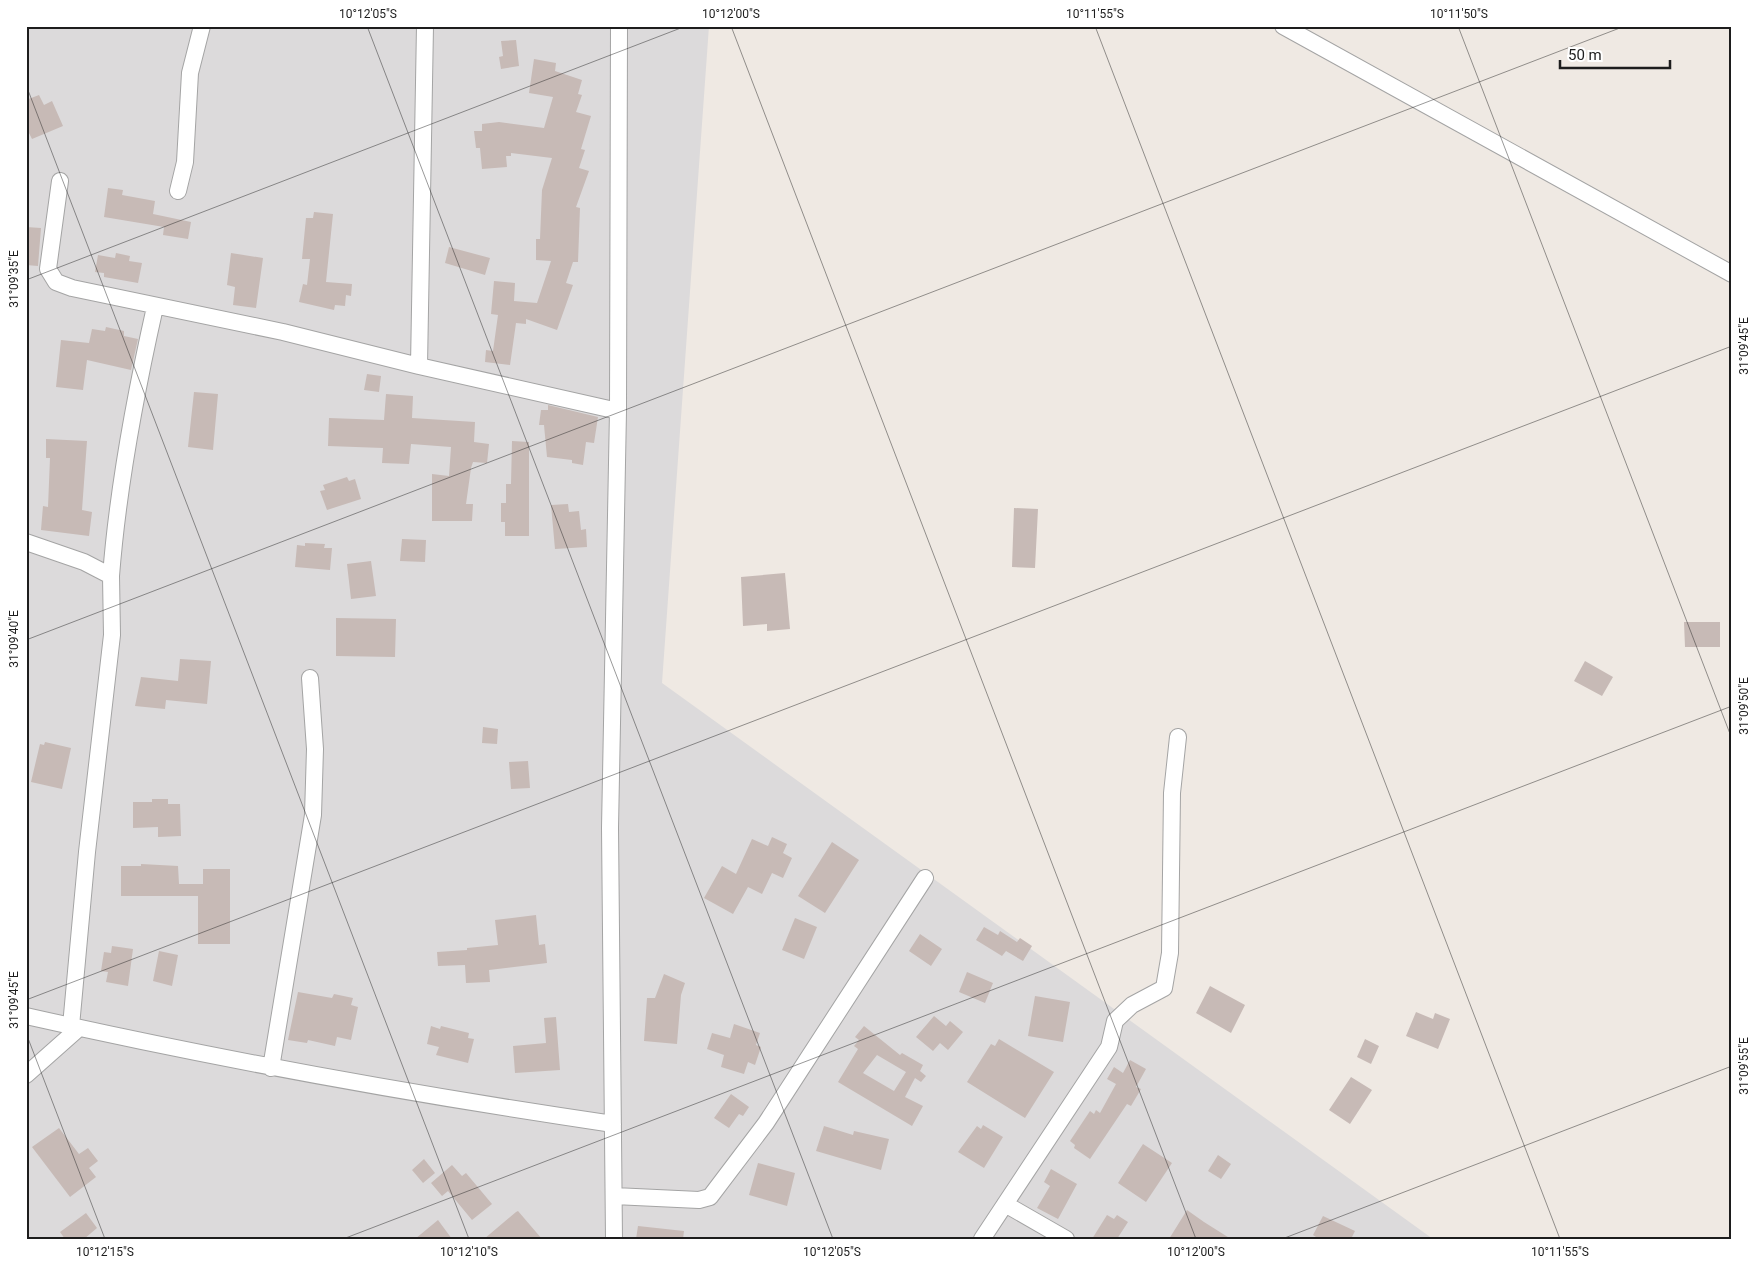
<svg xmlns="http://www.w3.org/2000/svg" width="1758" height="1265" font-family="Roboto,sans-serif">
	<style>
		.residential { fill: #dcdadb }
		.building { fill: #c7bab6; fill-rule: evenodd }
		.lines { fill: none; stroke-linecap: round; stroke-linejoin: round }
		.street-casing { stroke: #a4a4a4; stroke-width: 18 }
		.street { stroke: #fff; stroke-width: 16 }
		.ticks { fill: none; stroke: #1d1d1d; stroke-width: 1; stroke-opacity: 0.45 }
		.neatline { fill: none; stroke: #1d1d1d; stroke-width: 2 }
		.ticks-label { font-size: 12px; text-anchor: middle; fill: #1d1d1d }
	</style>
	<rect width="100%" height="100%" fill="#efe9e3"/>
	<path class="residential" d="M26 26H709L662 683 1433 1239H26Z"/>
	<path class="building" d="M516 40 519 66 501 69 499 57 503 56 501 41Z
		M534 59 556 63 555 71 582 80 578 94 582 95 576 112 591 116 581 149 585 150 579 168 589 171 576 207 580 208 578 262H573L566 283 573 285 557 330 526 319V324L516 323 510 365 485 362 486 350 493 351 498 315 491 314 494 281 515 283 514 301 537 303 551 261 536 260V239H540L542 190 552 158 511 153V156H506L507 167 482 169 480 148H476L474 131H482V124L499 122 544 128 553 97 529 93Z
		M39 95 44 105 52 101 63 126 32 139 26 127V100Z
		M108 188 123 190 122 195 155 201 153 214 191 222 188 239 163 235 164 227 104 217Z
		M314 212 333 214 326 282 352 284 351 296 346 295 345 306 335 305 334 310 299 302 303 284 307 285 310 259H302L306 218H313Z
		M26 227 41 228 38 266 26 265Z
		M449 247 490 258 485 275 445 263Z
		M116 253 130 256 129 261 142 263 138 283 104 277V273L95 272 98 255 115 258Z
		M231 253 263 258 256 308 233 305 235 287 227 285Z
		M106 327 124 331V336L138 339 131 370 87 360 83 390 56 387 61 340 89 343 92 329 105 331Z
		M367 374 381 376 379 392 364 390Z
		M194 392 218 394 213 450 188 447Z
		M386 394 413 396 412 418 475 422 474 442 489 444 487 463 473 462 471 468 466 504H473L472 521H432V474L449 476 451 447 411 444 409 464 382 463 383 448 328 446 329 418 384 420Z
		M548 405 598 417 594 443 586 442 583 465 572 463V460L547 457 544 425H539L541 410H548Z
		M46 439 87 441 82 510 92 512 89 536 41 530 43 506 48 507 50 458H46Z
		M512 441 529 442V536H505V522H501V503H506V484H511Z
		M347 477 349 481 355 479 361 499 327 510 320 491 325 490 323 485Z
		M568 504 569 512 579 511 581 530 586 529 587 547 555 549 551 505Z
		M1014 508 1038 509 1035 568 1012 567Z
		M402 539 426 540 425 562 400 561Z
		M305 543 325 544 324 548H332L330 570 295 567 297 545 305 546Z
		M371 561 376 596 351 599 347 564Z
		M785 573 790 629 767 631V624L743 626 741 577Z
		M336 618 396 619 395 657 336 656Z
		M1684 622H1720V647H1685Z
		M180 659 211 661 207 704 166 700 165 709 135 706 141 677 178 681Z
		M1585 661 1613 677 1602 696 1574 681Z
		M483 727 498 729 497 744 482 743Z
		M45 742 71 748 62 789 31 782 40 744 44 745Z
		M528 761 530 788 511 789 509 762Z
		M152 799H168V804H180L181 836 158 837V827L133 828V802H152Z
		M772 837 787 844 783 853 792 858 783 878 772 873 762 894 748 887 733 914 704 898 722 866 736 874 752 839 768 846Z
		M832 842 859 860 825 913 798 896Z
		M141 864 178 866 179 884H203V869H230V944H198V896H121V866H141Z
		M536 915 539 945 545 944 547 963 489 970 490 982 466 983 465 965 438 966 437 952 467 950V948L498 945 495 920Z
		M795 918 817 927 804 959 782 950Z
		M984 927 998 935 1000 931 1017 942 1020 938 1032 946 1023 961 1006 951 1002 956 976 940Z
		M920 934 942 949 931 966 909 951Z
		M112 946 133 949 128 986 106 982 108 972 101 971 104 952 111 953Z
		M159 951 178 955 172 986 153 981Z
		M967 972 993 983 985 1003 959 992Z
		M664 974 685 983 681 995 677 1044 644 1041 647 998H655Z
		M1210 986 1245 1005 1231 1033 1196 1013Z
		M298 992 332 998 334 994 353 998 351 1005 358 1007 351 1040 337 1037 335 1046 308 1040 307 1043 288 1040Z
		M1035 996 1070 1002 1063 1042 1028 1036Z
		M1416 1012 1433 1019 1435 1013 1450 1019 1438 1049 1406 1036Z
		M934 1016 946 1026 950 1021 963 1032 948 1050 940 1043 933 1051 916 1037Z
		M556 1017 560 1070 515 1073 513 1046 546 1043 544 1018Z
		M734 1024 760 1033 756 1045 761 1047 755 1065 748 1062 744 1074 721 1067 724 1055 707 1049 712 1033 730 1038Z
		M431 1026 440 1029 441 1026 469 1033 468 1038 474 1039 468 1063 436 1055 439 1047 427 1044Z
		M864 1026 900 1055 902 1053 923 1065 920 1071 926 1076 921 1082 915 1078 905 1097 923 1106 912 1126 838 1082 858 1049 854 1046 859 1040 855 1037ZM877 1055 906 1072 894 1091 863 1073Z
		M999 1039 1054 1072 1025 1118 967 1082 991 1044 995 1046Z
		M1365 1039 1379 1046 1371 1064 1357 1057Z
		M1130 1060 1146 1069 1136 1087 1141 1089 1131 1106 1127 1104 1090 1159 1074 1148 1075 1145 1070 1141 1090 1111 1094 1114 1096 1110 1100 1113 1116 1084 1107 1079 1114 1067 1123 1073Z
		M1351 1077 1372 1090 1350 1124 1329 1110Z
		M731 1094 749 1107 743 1116 739 1114 729 1128 714 1118Z
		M983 1125 1003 1137 984 1168 958 1152 977 1126 981 1129Z
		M824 1126 853 1135 854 1131 889 1139 881 1170 816 1151Z
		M59 1128 79 1154 88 1148 98 1161 89 1168 96 1177 70 1197 32 1147Z
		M1143 1144 1172 1163 1146 1202 1118 1183Z
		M1218 1155 1231 1164 1221 1179 1208 1171Z
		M424 1159 435 1173 423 1183 412 1170Z
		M758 1163 795 1173 787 1206 749 1195Z
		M452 1165 462 1176 466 1173 492 1204 472 1220 448 1191 442 1196 431 1183Z
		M1051 1169 1077 1184 1058 1219 1037 1208 1050 1186 1044 1182Z
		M1187 1210 1204 1222 1231 1239H1169Z
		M518 1211 542 1239H484L516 1212Z
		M86 1213 97 1228 84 1239H65L60 1232Z
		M1107 1215 1114 1219 1117 1215 1128 1222 1117 1239H1092Z
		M1323 1216 1355 1231 1351 1239H1319L1313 1235Z
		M438 1220 452 1239H415Z
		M638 1226 684 1231 683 1239H636Z"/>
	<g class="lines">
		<defs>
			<path id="street" d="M1283 26 1732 274
				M60 181 48 269 56 282 72 288 283 332 419 366 618 411
				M178 191 185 162 190 73 202 26
				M419 366 425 26
				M26 542 84 562 111 576C118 485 135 396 155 307
				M26 1016C221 1060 416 1095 613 1124
				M71 1026 87 852 112 635 111 576
				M271 1068 313 815 315 749 310 678
				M26 1075 79 1028
				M614 1196 699 1200 710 1197 766 1123 925 878
				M1005 1204 1066 1239
				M614 1239 610 828 618 411 619 26
				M982 1239 1109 1047 1115 1021 1132 1005 1164 988 1170 953 1172 793 1178 737"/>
		</defs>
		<use href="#street" class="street-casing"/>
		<use href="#street" class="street"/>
	</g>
	<path class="ticks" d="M367 26 833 1239M731 26 1196 1239M1095 26 1560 1239M1458 26 1732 739M26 85 469 1239M26 280 686 26M26 640 1625 26M26 1000 1732 346M26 1033 105 1239M343 1239 1732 706M1282 1239 1732 1066"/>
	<rect width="1758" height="1265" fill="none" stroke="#ffffff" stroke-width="55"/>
	<path d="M1560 60v8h110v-8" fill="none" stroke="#1d1d1d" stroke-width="2.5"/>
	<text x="1568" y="60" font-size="15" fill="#1d1d1d" stroke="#ffffff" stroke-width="4" paint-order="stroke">50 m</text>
	<rect x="28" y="28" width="1702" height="1210" class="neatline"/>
	<g class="ticks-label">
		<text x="368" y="18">10°12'05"S</text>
		<text x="731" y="18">10°12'00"S</text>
		<text x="1095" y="18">10°11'55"S</text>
		<text x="1459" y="18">10°11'50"S</text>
		<text transform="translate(14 279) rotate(-90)" y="4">31°09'35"E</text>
		<text transform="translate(1744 346) rotate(-90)" y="4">31°09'45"E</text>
		<text transform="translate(14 639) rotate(-90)" y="4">31°09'40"E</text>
		<text transform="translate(1744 706) rotate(-90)" y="4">31°09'50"E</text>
		<text transform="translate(14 1000) rotate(-90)" y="4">31°09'45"E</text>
		<text transform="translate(1744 1066) rotate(-90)" y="4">31°09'55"E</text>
		<text x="105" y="1256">10°12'15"S</text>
		<text x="469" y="1256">10°12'10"S</text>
		<text x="832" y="1256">10°12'05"S</text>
		<text x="1196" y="1256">10°12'00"S</text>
		<text x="1560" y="1256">10°11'55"S</text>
	</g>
</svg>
